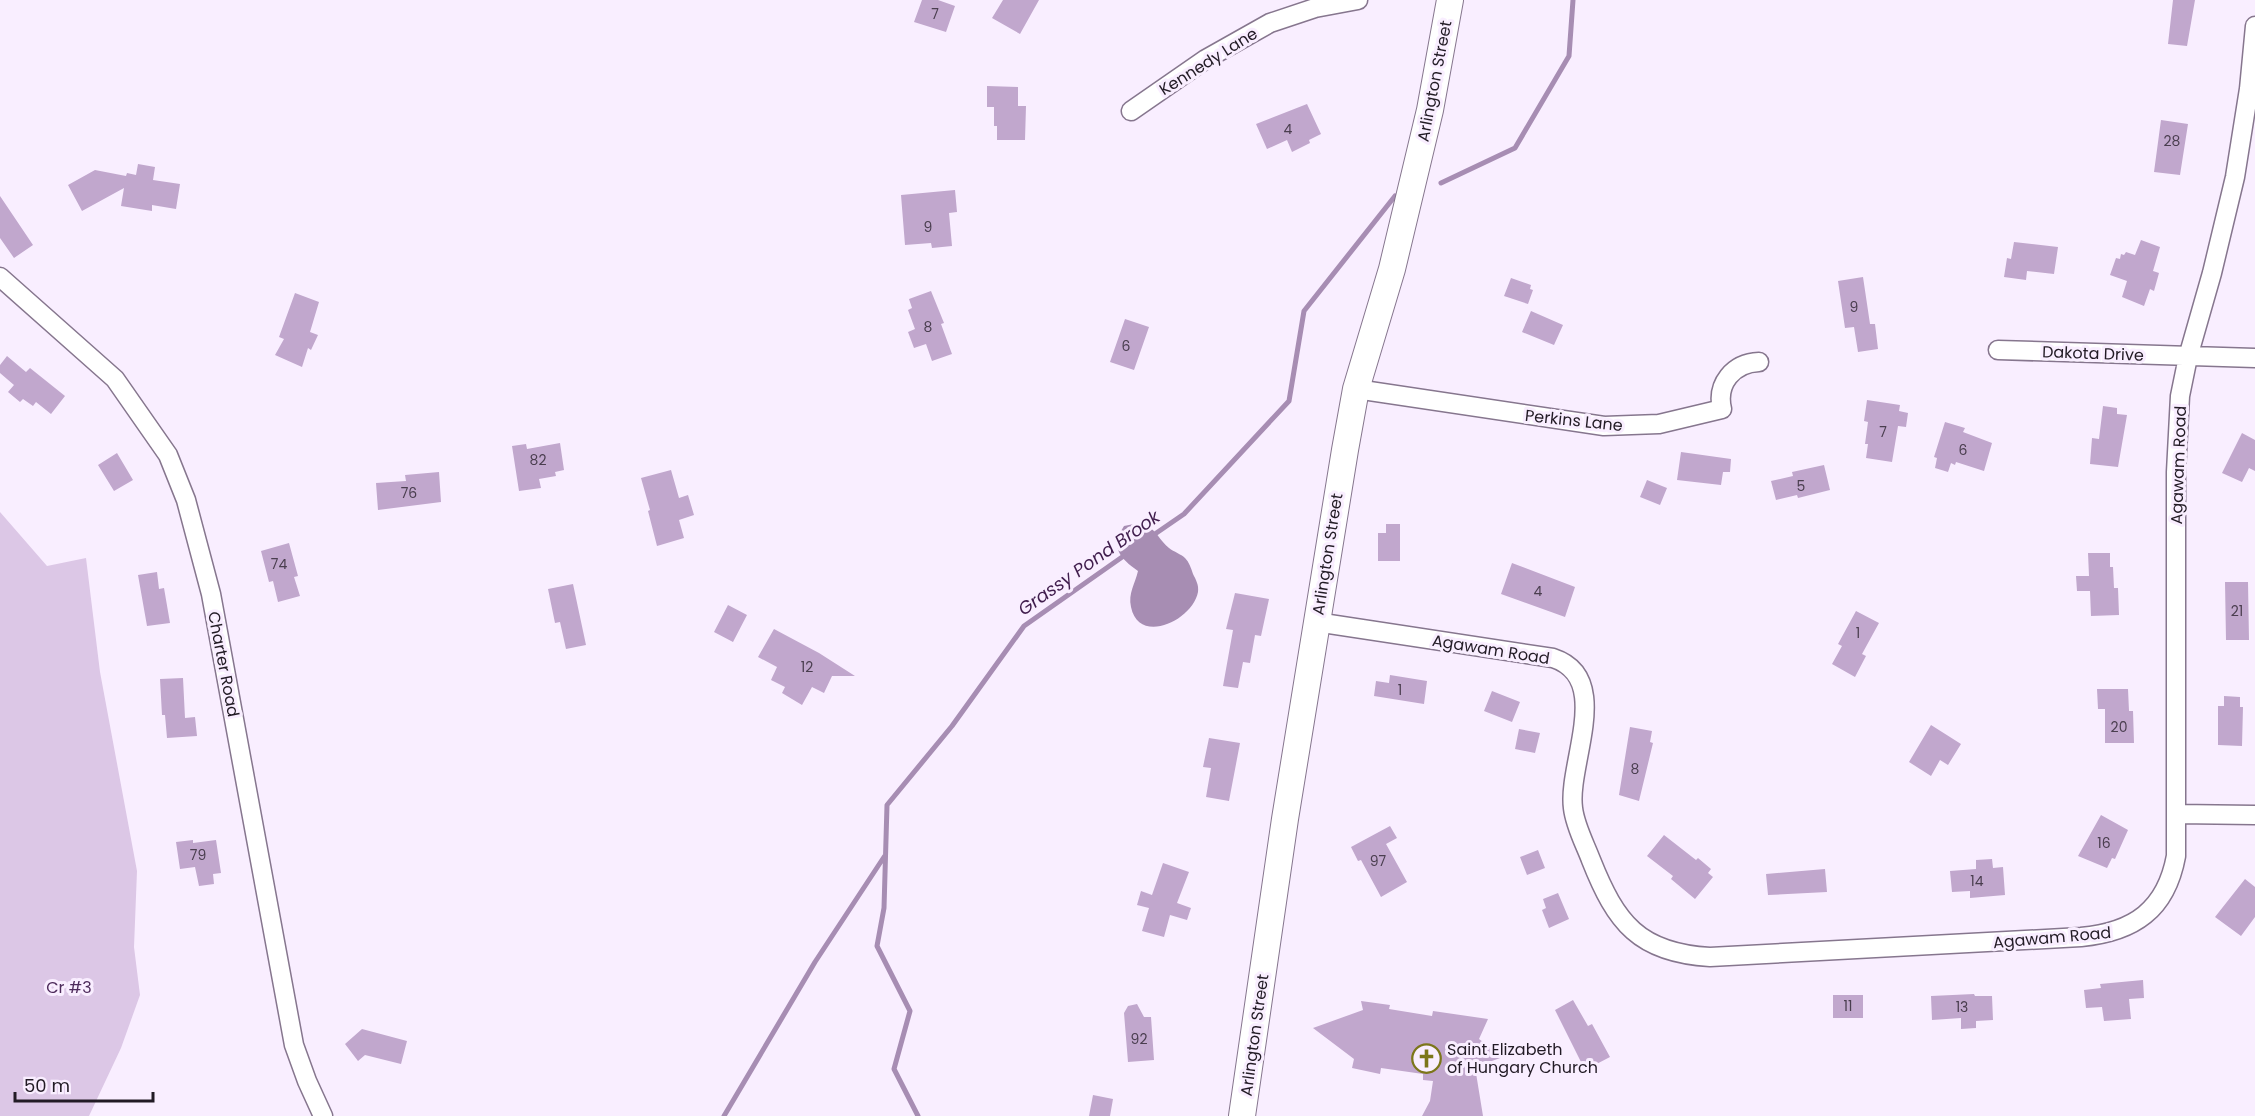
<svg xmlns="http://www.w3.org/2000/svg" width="2255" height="1116" font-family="Poppins,sans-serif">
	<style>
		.green { fill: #dcc7e6 }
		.water { fill: #a78db3 }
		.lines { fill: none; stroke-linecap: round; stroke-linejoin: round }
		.stream { stroke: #a78db3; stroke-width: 5 }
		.building { fill: #c1a7cd }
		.street-casing { stroke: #86768e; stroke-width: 21 }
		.secondary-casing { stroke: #86768e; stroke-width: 28 }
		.street { stroke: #fff; stroke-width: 18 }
		.secondary { stroke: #fff; stroke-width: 26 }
		.labels { text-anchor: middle; stroke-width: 6; stroke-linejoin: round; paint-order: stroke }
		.number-label { font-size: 14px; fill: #4a3e4f }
		.street-label { font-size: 16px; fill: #221b25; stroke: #f9eeff }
		.park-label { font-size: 16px; fill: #4d2a5b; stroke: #f9eeff }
		.poi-label { font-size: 16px; fill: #221b25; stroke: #f9eeff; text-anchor: start }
		.water-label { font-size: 18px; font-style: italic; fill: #401d4d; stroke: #f9eeff }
	</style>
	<rect width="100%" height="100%" fill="#f9eeff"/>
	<path class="green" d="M0 512 47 566 86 558 100 672 137 871 134 947 140 995 121 1048 89 1116H0Z"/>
	<path class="water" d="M1134 524C1159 527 1153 534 1169 548 1174 552 1181 554 1185 558 1189 562 1191 568 1193 574 1196 580 1199 585 1198 592 1193 620 1139 646 1131 607 1128 593 1135 584 1138 571 1120 558 1110 548 1124 526Z"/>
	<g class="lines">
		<path class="stream" d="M1441 183 1515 148 1569 56 1573 0
			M1152 536 1184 514 1289 401 1304 311 1395 196
			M724 1116 815 962 884 857
			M918 1116 894 1069 910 1011 877 946 884 908 887 805 952 726 1024 626 1125 555"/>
	</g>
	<path class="building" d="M922 0H938L955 6 946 32 914 22Z
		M1003 0H1039L1020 34 992 18Z
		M2173 0H2195L2187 46 2168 44Z
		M987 86 1018 87V106H1026L1025 140H997V126H994V107H987Z
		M1307 104 1321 134 1309 140 1310 143 1292 152 1287 140 1267 149 1256 124Z
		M2161 120 2188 124 2180 175 2154 172Z
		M138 164 155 167 153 180 180 184 176 209 152 205V211L121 206 124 188 82 211 68 185 95 170 126 176 127 173 136 175Z
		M955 190 957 212 949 213 952 246 932 248 931 243 905 245 901 195Z
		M0 196 33 245 14 258 0 238Z
		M2141 240 2160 247 2153 271 2159 273 2154 291 2150 289 2144 306 2122 297 2127 281 2110 275 2116 258 2120 259 2121 254 2124 255 2126 252 2135 255Z
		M2014 242 2058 247 2054 274 2027 271 2026 280 2004 277 2007 258 2011 259Z
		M1863 277 1870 324H1875L1878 349 1858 352 1854 327 1845 328 1838 281Z
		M1511 278 1531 285 1530 289 1533 290 1528 304 1504 296Z
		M931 291 944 323 941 324 952 354 932 361 926 344 914 348 908 332 915 329 908 310 912 308 909 299Z
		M295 293 319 302 310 332 318 335 311 350 308 348 302 367 275 355 284 339 279 337Z
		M1531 311 1563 325 1554 345 1522 332Z
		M1125 319 1149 327 1134 370 1110 362Z
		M7 356 26 372 30 368 65 396 51 414 36 402 33 406 23 399 20 402 8 392 14 385 0 373V365Z
		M1867 400 1900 405 1899 411 1908 413 1906 427 1898 426 1892 462 1866 458 1868 444H1865L1868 422 1864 421Z
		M2103 406 2117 408V414L2127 415 2118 467 2090 464 2092 438 2099 439Z
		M1945 422 1965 428 1963 432 1992 443 1984 471 1956 462 1955 465 1951 463 1948 472 1935 468 1937 458 1934 457Z
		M2242 433 2255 440V471L2249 468 2242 482 2222 473Z
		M560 443 564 470 555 472 556 476 539 479 541 488 519 491 512 446 526 444 527 449Z
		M1681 452 1731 459 1730 472H1723L1721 485 1677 480Z
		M117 453 133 480 114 491 98 465Z
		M1824 465 1830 490 1798 498 1797 495 1776 500 1771 481 1793 476 1792 472Z
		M671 470 679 498 688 495 694 515 679 520 684 538 657 546 648 511 650 510 641 478Z
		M439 472 441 502 378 510 376 483 406 481 405 475Z
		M1647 480 1667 488 1660 505 1640 497Z
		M1386 524H1400V561H1378V533H1386Z
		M289 543 298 576 294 577 300 596 278 602 273 581 269 582 261 551Z
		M2088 553H2110V567H2113L2114 588H2118L2119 615 2091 616 2090 591H2077L2076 576H2089Z
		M1512 563 1575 587 1565 617 1501 594Z
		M157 572 159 589 164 588 170 623 147 626 138 575Z
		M2225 582H2248L2249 640H2226Z
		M573 584 586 645 566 649 560 622 555 623 548 589Z
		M1235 593 1269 599 1261 636 1255 635 1250 663 1243 662 1238 688 1223 686 1233 630 1226 629Z
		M728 605 747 615 733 642 714 632Z
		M1856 611 1879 623 1862 654 1866 656 1855 677 1832 664 1842 646 1838 644Z
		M774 629 819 653 855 676H832L824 693 812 687 802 705 782 693 785 687 771 680 777 667 758 657Z
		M1390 675 1427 681 1424 704 1374 696 1376 681 1389 683Z
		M183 678 185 718 195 717 197 736 167 738 165 715H162L160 679Z
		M2097 689H2128L2129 711H2133L2134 743H2105V709H2098Z
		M1492 691 1520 702 1512 722 1484 711Z
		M2224 696 2240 697V707H2243L2242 746 2218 745V706H2224Z
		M1931 725 1961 744 1948 765 1940 760 1931 776 1909 762Z
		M1630 727 1652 731 1650 742 1653 743 1639 801 1619 795Z
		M1519 729 1540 733 1535 753 1515 749Z
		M1209 738 1240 743 1229 801 1206 797 1211 768 1203 767Z
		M2101 815 2128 830 2115 859 2112 858 2107 868 2078 856Z
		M1390 826 1397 838 1386 844 1407 882 1381 897 1361 860 1358 861 1351 847Z
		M1664 835 1696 860 1698 858 1711 869 1708 873 1713 877 1695 899 1671 879 1673 876 1647 856Z
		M193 840V843L216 840 221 873 213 874 214 884 199 886 195 867 180 869 176 842Z
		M1538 850 1545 868 1527 875 1520 857Z
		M1992 859 1993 868 2003 867 2005 895 1970 898V891L1952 892 1950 871 1976 869V860Z
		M1163 863 1189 872 1177 903 1191 908 1187 920 1170 915 1164 937 1142 931 1149 908 1137 905 1141 891 1152 895Z
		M1825 869 1827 892 1768 895 1766 874Z
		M2245 879 2255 887V917L2241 936 2215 917Z
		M1558 893 1569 919 1549 928 1542 910 1546 908 1543 899Z
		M2143 980 2144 998 2129 999 2131 1019 2104 1021 2102 1007 2086 1008 2084 990 2101 988 2100 984Z
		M1974 994 1975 996H1992L1993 1020 1976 1021V1028L1961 1029V1018L1932 1020 1931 996Z
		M1833 995H1863V1018H1833Z
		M1573 1000 1588 1026 1592 1024 1610 1057 1585 1070 1555 1010Z
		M1361 1001 1390 1005 1389 1009 1432 1016 1433 1011 1488 1019 1479 1039 1503 1057 1475 1067 1483 1116H1422L1430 1101 1433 1081 1423 1080V1074L1381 1068 1380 1074 1352 1068 1354 1059 1313 1028 1363 1010Z
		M1137 1004 1144 1017H1151L1154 1060 1128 1062 1124 1013 1128 1006Z
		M362 1029 407 1041 401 1064 365 1055 358 1061 345 1044Z
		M1093 1095 1113 1099 1110 1116H1089Z"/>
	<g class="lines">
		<defs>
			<path id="street" d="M1131 111 1206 59 1270 23 1315 8 1358 0
				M0 277 115 379 168 455 186 500 211 594 294 1045 307 1081 323 1116
				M1998 350 2255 358
				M1356 389 1604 426 1659 424 1722 409C1716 384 1733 363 1759 362
				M1316 622 1553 658C1614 678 1567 764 1573 808 1575 826 1585 844 1591 860 1616 923 1639 953 1710 957L2081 937C2134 932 2166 910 2176 856V472L2180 396 2188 357 2212 273 2235 177 2249 89 2255 26
				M2177 814 2255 815"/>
			<path id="secondary" d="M1242 1116 1285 819 1345 450 1356 389 1392 269 1430 110 1450 0"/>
		</defs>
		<use href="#street" class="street-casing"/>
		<use href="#secondary" class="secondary-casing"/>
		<use href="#street" class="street"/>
		<use href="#secondary" class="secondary"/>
	</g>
	<defs>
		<symbol id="church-ring" viewBox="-11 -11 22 22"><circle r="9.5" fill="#f9eeff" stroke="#7c761a" stroke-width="1.5"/><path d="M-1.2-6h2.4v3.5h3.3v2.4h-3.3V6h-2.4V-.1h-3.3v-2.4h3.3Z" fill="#7c761a"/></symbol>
	</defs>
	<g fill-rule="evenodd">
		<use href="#church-ring" x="1410" y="1042" width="33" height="33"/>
	</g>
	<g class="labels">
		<g class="number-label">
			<text x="935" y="19">7</text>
			<text x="1288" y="134">4</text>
			<text x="2172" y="146">28</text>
			<text x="928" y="232">9</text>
			<text x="1854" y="312">9</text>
			<text x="928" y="332">8</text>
			<text x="1126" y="351">6</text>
			<text x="1883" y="437">7</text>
			<text x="1963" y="455">6</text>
			<text x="538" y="465">82</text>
			<text x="1801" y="491">5</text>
			<text x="409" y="498">76</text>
			<text x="279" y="569">74</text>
			<text x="1538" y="596">4</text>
			<text x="2237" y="616">21</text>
			<text x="1858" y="638">1</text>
			<text x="807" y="672">12</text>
			<text x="1400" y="695">1</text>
			<text x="2119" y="732">20</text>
			<text x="1635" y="774">8</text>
			<text x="2104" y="848">16</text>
			<text x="198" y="860">79</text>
			<text x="1378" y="866">97</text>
			<text x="1977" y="886">14</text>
			<text x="1848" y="1011">11</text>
			<text x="1962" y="1012">13</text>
			<text x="1139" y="1044">92</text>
		</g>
		<g class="street-label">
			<text transform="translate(1208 61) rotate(-32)" y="6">Kennedy Lane</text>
			<text transform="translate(1434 81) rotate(-79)" y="6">Arlington Street</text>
			<text transform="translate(2093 353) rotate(2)" y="6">Dakota Drive</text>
			<text transform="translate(1574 420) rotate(6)" y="6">Perkins Lane</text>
			<text transform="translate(2178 465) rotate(-88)" y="6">Agawam Road</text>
			<text transform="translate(1327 554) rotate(-81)" y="6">Arlington Street</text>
			<text transform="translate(1491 649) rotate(9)" y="6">Agawam Road</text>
			<text transform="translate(224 664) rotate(79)" y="6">Charter Road</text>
			<text transform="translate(2052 937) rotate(-5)" y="6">Agawam Road</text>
			<text transform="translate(1254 1035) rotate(-82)" y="6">Arlington Street</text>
		</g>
		<g class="park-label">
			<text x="69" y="993">Cr #3</text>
		</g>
		<g class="poi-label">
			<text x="1447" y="1055">Saint Elizabeth<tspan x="1447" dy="18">of Hungary Church</tspan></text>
		</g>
		<g class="water-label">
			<text transform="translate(1089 563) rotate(-35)" y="6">Grassy Pond Brook</text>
		</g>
	</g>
	<path d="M15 1092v9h138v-9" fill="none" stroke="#221b25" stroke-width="3"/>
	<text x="24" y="1092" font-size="18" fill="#221b25" stroke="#f9eeff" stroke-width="4.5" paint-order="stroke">50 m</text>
</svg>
